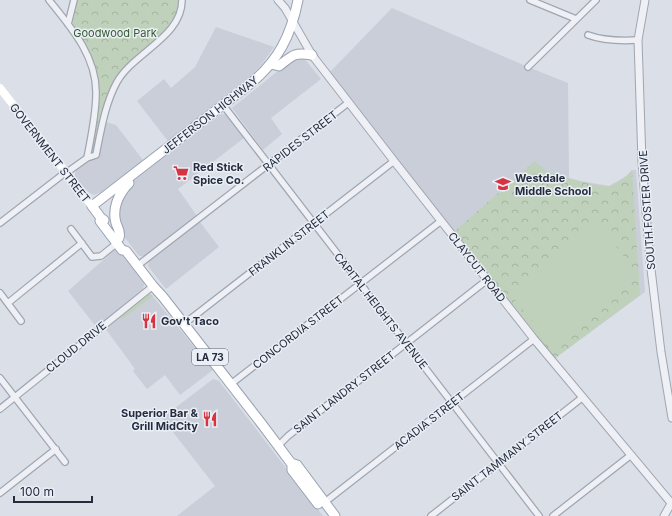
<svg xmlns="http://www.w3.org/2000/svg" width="672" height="516" font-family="Inter,sans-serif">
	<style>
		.built { fill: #c9ced9 }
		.grass { fill: url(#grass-tufts) }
		.park { fill: url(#park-crowns) }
		.pitch { fill: #bfd1bb }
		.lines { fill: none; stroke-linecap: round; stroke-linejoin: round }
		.minor-casing { stroke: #a0a6b1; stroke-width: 8 }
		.tertiary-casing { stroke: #a0a6b1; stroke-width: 9 }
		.primary-casing { stroke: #99a2b3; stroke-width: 11 }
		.minor { stroke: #eef0f5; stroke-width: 5.5 }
		.tertiary { stroke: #eef0f5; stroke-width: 7 }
		.secondary { stroke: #fff; stroke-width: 8 }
		.primary { stroke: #fff; stroke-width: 9 }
		.labels { text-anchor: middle; stroke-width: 3; stroke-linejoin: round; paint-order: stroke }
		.shield { fill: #eaeef5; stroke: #5f6675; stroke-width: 1 }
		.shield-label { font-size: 10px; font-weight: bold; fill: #242c3e }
		.park-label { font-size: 11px; fill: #355a30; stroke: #eaeef5 }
		.street-label { font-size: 11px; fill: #242c3e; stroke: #eaeef5 }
		.poi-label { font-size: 11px; font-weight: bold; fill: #242c3e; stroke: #eaeef5; text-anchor: start }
	</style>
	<defs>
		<pattern id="grass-tufts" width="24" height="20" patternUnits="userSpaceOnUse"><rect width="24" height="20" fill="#bfd1bb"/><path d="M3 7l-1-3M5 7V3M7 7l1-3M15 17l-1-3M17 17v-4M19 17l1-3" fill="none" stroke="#a4b4a2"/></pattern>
		<pattern id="park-crowns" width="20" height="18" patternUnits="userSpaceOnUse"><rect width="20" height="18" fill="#bfd1bb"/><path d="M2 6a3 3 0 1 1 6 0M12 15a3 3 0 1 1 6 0" fill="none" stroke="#a4b4a2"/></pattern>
	</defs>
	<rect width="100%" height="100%" fill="#dbdfe7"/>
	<path class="built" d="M392 8 528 67 568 83 569 178 581 181 609 186 628 175 632 170H636L645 292 554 359 529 329 330 72Z
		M216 27 274 47 262 64 246 81 168 141 137 101 164 79 171 88 195 67Z
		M303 57 321 79 271 118 282 134 263 150 232 108 289 62Z
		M221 114 228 115 244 138 178 189 197 216 146 256H139L123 235 118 214 119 202 128 185Z
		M106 122 116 125 143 160 101 192 94 195 90 193 81 185 75 177V173L77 169 96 157Z
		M200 222 219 247 166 289 148 266 149 261Z
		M118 247 145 282 143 289 97 328 68 291Z
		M151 294 213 370 180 395 165 375 147 389 133 371 135 369 105 328 146 295Z
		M213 379 219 381 323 516H177L215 486 162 418Z"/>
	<path class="grass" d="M150 294 153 296 121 320 120 316 146 295Z"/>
	<path class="park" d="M75 0H179V11L176 19 166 30 135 58 119 76 94 152 91 150 99 101V87L97 73 93 60 88 49 73 25 72 20Z
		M535 161C538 164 541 167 545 170 553 175 600 188 609 186 618 184 627 176 632 170L640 295 554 359 455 234 457 229Z"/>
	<path class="pitch" d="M598 222 635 271V277L553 345 511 295Z"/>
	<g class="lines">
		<defs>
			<path id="minor" d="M49 0C71 27 97 57 96 94 96 115 91 137 87 158L66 173
				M530 0 576 19
				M68 24 74 0
				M588 35C604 41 621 41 638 40
				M528 67 596 0
				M223 105 539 516
				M87 158 96 155C101 130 105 104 117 82 134 52 182 37 182 0
				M0 223 66 172
				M71 229 92 257 101 256 117 243
				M137 266 348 103
				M0 293 21 321
				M8 303 82 243
				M184 324 394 161
				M0 378 65 462
				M231 384 441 221
				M0 409 153 286
				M278 446 288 436 487 280
				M0 493 56 449
				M325 502 534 339
				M431 516 583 397
				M553 516 631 455"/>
			<path id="tertiary" d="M278 0 285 8 312 55 394 161 534 339 672 504
				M645 0 638 40 642 162 650 261 661 352 672 418
				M664 516 672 502"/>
			<path id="primary" d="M271 64 279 66C293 55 294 52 312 55
				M101 218 100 221 122 250 126 251 153 286 163 297 261 423 291 463 297 465 335 516
				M104 220 101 218 92 206 250 84C278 61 291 36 298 0
				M119 238C121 232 118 229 116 223 112 209 118 194 129 183
				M292 465V470L318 504"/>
		</defs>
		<use href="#minor" class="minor-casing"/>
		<use href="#tertiary" class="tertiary-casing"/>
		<use href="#primary" class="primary-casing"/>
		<use href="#minor" class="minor"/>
		<use href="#tertiary" class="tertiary"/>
		<path class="secondary" d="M0 88 92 206"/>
		<use href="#primary" class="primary"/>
	</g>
	<defs>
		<symbol id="supermarket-bare" viewBox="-9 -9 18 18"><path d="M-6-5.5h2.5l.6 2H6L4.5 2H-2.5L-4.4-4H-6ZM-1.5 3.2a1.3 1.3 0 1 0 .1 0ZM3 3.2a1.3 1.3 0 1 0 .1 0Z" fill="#d73442" stroke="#eaeef5" stroke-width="2.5" paint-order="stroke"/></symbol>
		<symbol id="school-bare" viewBox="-9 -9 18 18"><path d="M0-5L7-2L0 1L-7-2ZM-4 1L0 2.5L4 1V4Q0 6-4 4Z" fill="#d73442" stroke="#eaeef5" stroke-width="2.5" paint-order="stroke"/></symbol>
		<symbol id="restaurant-bare" viewBox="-9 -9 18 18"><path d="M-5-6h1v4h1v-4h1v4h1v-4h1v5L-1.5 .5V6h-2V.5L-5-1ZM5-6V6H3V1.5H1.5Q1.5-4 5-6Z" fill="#d73442" stroke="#eaeef5" stroke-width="2.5" paint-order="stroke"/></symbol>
	</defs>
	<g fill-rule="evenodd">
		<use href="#supermarket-bare" x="170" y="162" width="22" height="22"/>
		<use href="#school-bare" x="492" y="173" width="22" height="22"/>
		<use href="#restaurant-bare" x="138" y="310" width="22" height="22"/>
		<use href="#restaurant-bare" x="199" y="408" width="22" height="22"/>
	</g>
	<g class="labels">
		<rect class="shield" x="192" y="349" width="36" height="16" rx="3"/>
		<g class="shield-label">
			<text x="210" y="361">LA 73</text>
		</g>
		<g class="park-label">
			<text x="115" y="37">Goodwood Park</text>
		</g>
		<g class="street-label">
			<text transform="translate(210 115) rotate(-38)" y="4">JEFFERSON HIGHWAY</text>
			<text transform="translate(300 141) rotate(-38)" y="4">RAPIDES STREET</text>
			<text transform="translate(50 153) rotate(52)" y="4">GOVERNMENT STREET</text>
			<text transform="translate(647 210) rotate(-94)" y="4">SOUTH FOSTER DRIVE</text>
			<text transform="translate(289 243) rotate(-38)" y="4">FRANKLIN STREET</text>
			<text transform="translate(477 267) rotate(52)" y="4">CLAYCUT ROAD</text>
			<text transform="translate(381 311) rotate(52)" y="4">CAPITAL HEIGHTS AVENUE</text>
			<text transform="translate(298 332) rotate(-38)" y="4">CONCORDIA STREET</text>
			<text transform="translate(76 347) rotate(-39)" y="4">CLOUD DRIVE</text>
			<text transform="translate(344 392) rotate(-38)" y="4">SAINT LANDRY STREET</text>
			<text transform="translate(429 421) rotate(-38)" y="4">ACADIA STREET</text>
			<text transform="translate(507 456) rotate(-38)" y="4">SAINT TAMMANY STREET</text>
		</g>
		<g class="poi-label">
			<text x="193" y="171">Red Stick<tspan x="193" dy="13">Spice Co.</tspan></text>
			<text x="515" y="182">Westdale<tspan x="515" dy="13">Middle School</tspan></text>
			<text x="161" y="325">Gov't Taco</text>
			<text x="198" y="417" text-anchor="end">Superior Bar &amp;<tspan x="198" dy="13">Grill MidCity</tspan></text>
		</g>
	</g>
	<path d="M14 496v6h78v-6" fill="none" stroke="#242c3e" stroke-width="2"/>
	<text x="20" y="496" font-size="12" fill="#242c3e" stroke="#eaeef5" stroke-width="3" paint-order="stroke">100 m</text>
</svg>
